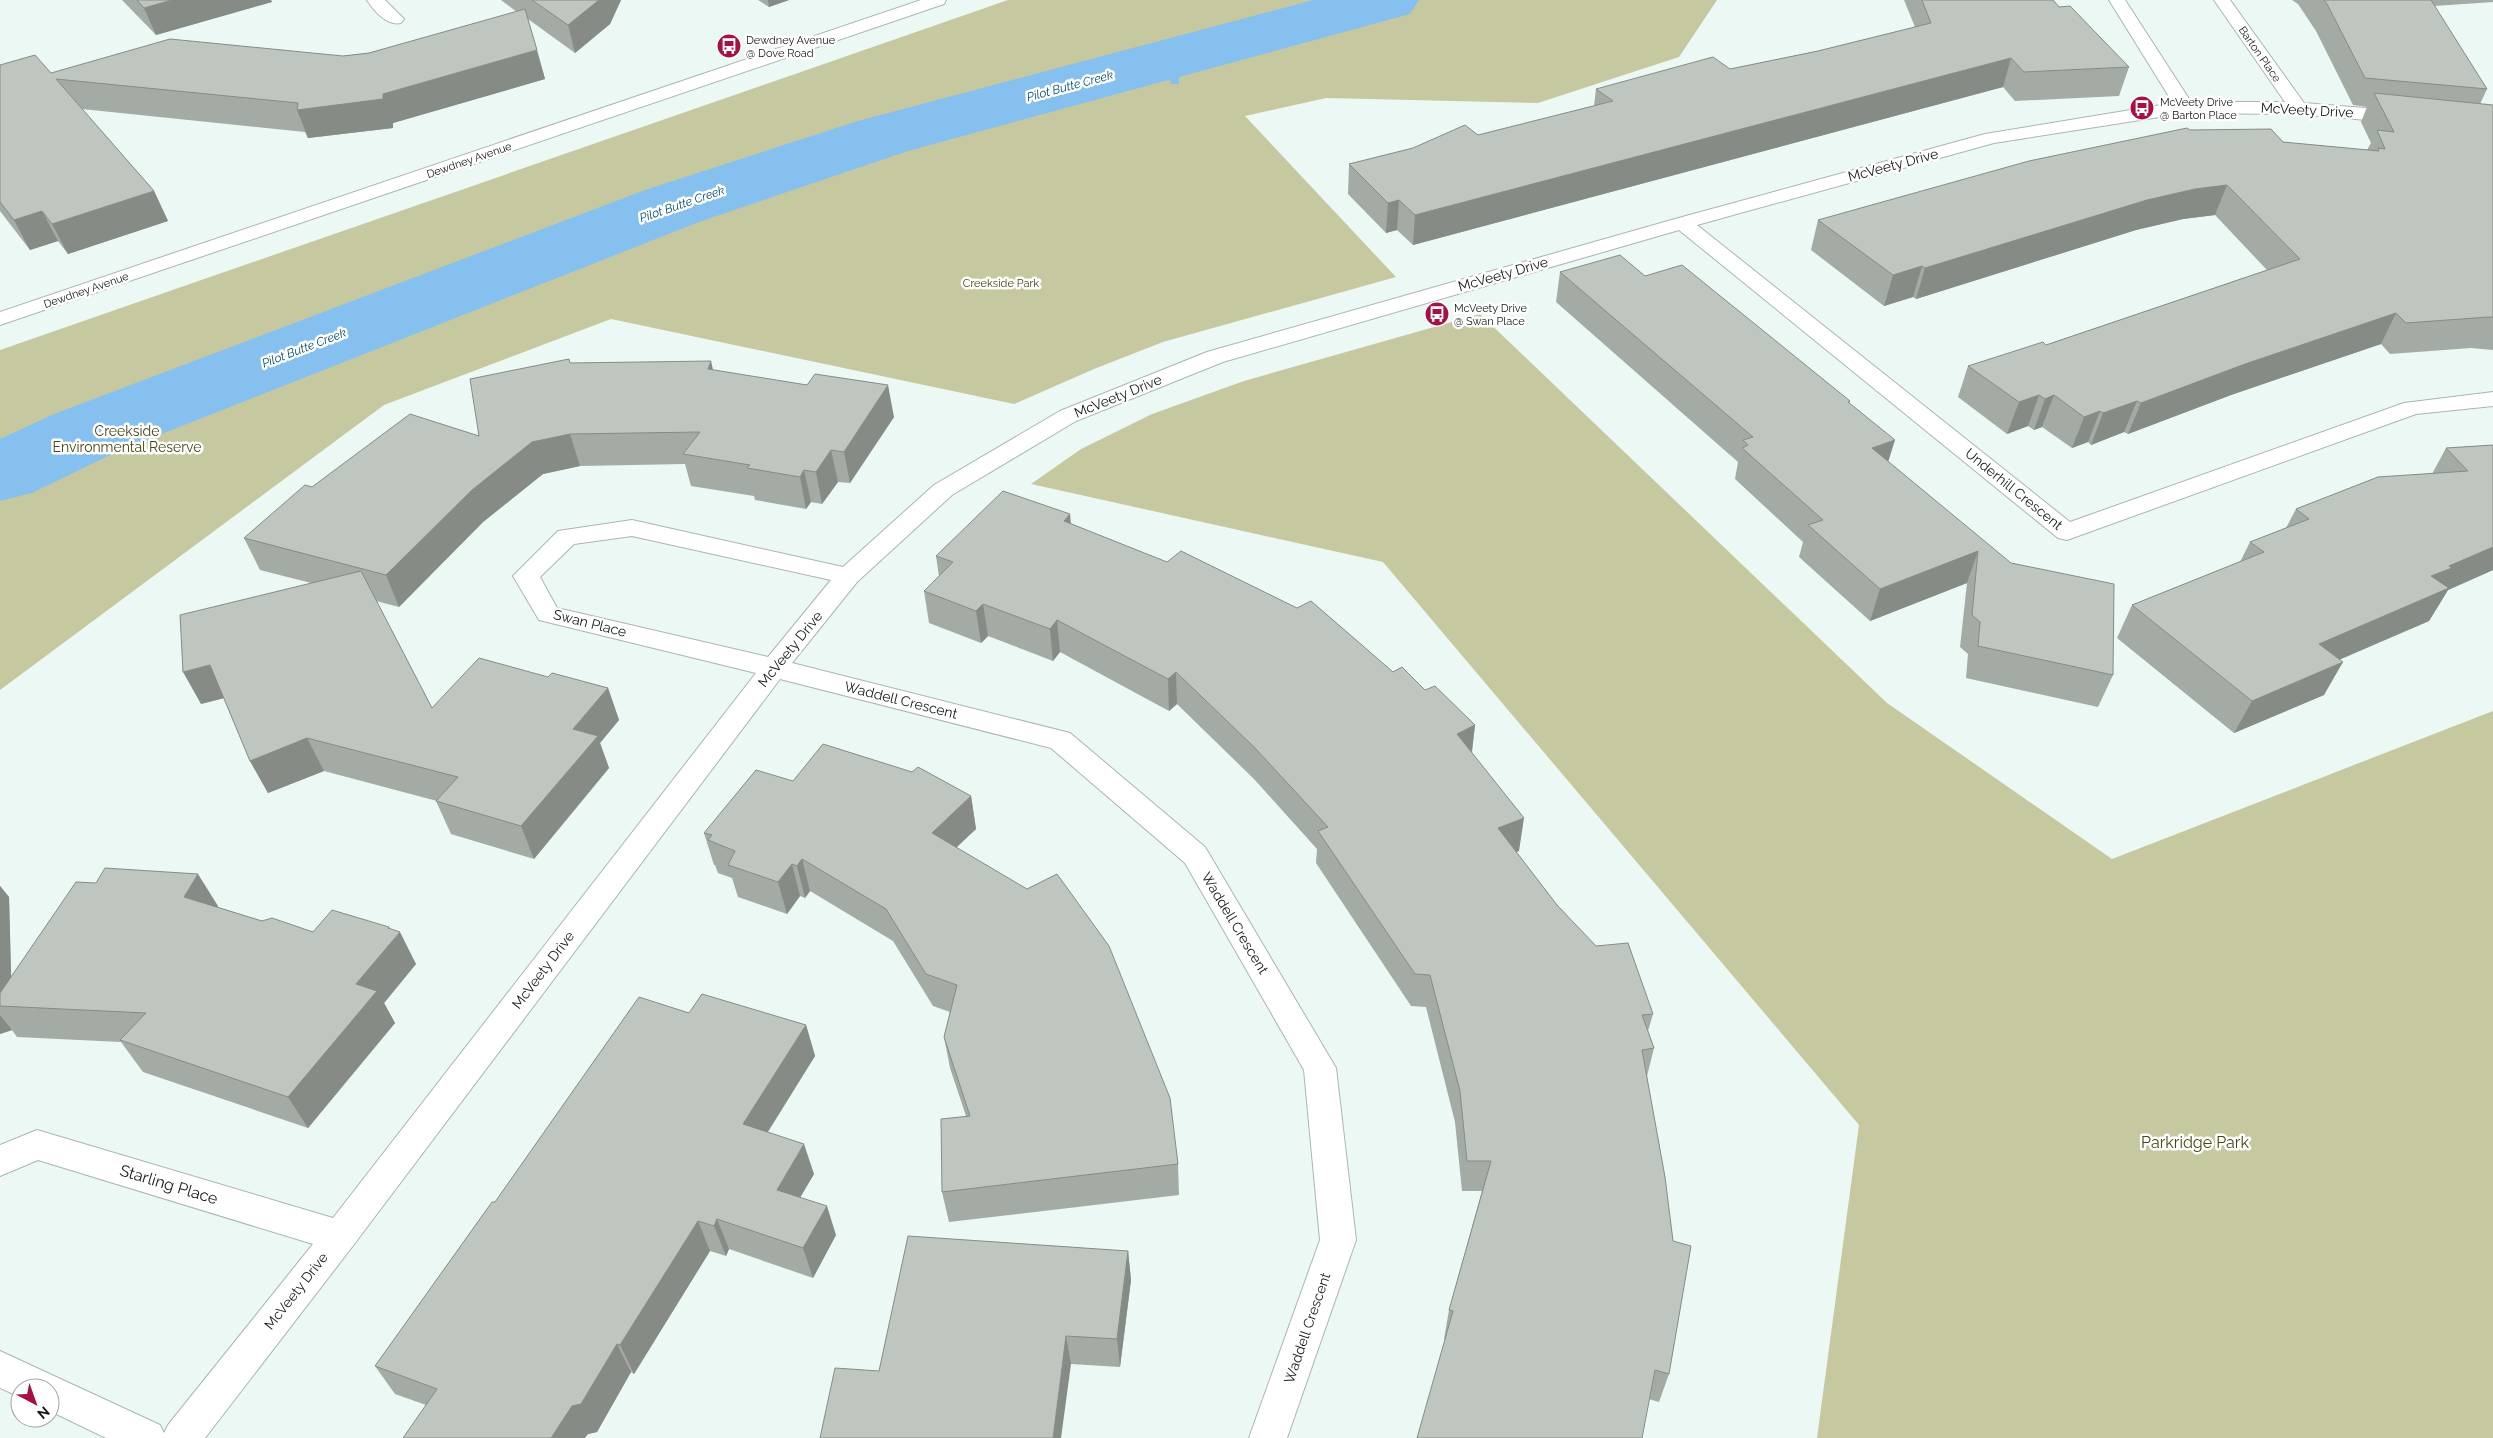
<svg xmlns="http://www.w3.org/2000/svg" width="2493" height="1438" font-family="Raleway,sans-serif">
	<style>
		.green { fill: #c6c9a0 }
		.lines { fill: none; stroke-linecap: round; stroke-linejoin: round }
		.stream { fill: #86c0ee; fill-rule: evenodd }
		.river { fill: #86c0ee; fill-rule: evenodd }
		.street-casing { stroke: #abb5b2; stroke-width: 2 }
		.secondary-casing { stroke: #abb5b2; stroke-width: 2 }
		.street { fill: #fff; fill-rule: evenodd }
		.secondary { fill: #fff; fill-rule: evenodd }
		.wall { fill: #a4aaa4 }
		.shaded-wall { fill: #868b86 }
		.building { fill: #bfc6bf; stroke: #868b86 }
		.labels { text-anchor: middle; stroke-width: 5; stroke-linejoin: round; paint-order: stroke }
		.far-poi-label { font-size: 11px; fill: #151918; stroke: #fff; text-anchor: start }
		.far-street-label { font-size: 11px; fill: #151918; stroke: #fff }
		.far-park-label { font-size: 11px; fill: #464713; stroke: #fff }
		.far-water-label { font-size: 12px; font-style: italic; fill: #014974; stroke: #fff }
		.street-label { font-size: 14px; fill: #151918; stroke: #fff }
		.park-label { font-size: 14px; fill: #464713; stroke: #fff }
		.near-park-label { font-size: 16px; fill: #464713; stroke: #fff }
		.near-street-label { font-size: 16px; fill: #151918; stroke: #fff }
	</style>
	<rect width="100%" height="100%" fill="#ecf8f4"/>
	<path class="green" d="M1008 0H1717L1679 57 1538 103 1326 98 1245 116 1396 277 1163 342 1094 369 1014 404 611 319 384 405 0 690V350Z
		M1480 314 1887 703 2112 859 2493 711V1438H1817L1859 1125 1383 562 1031 484 1081 449 1152 414 1244 381Z"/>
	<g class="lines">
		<path class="stream" d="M1196 49 1202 52 1187 61 1179 71V84H1171L1167 71C1175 60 1183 52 1196 49Z"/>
		<path class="river" d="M1313 0H1419L1410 14 908 151 699 222 116 452 32 493 0 501V439L54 414 645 190 858 121Z"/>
		<defs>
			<path id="street" d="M367 0H385L404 19 401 23C387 26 374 11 367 0Z
				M2109 0H2125L2191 102H2285L2214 0H2230L2304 103 2401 111 2408 113 2410 117 2408 121 2401 123 2298 114 2185 113 1994 143 1697 225 2070 522 2404 403 2493 392V406L2416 414 2067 540 2058 538 1679 230 1223 362 1076 421 952 495 857 582 792 663 1070 733 1205 847 1336 1068 1356 1240 1287 1438H1249L1320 1240 1304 1070 1185 863 1051 748 780 679 352 1247 205 1438H106L50 1411V1388H20V1397L0 1388V1351L160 1425 164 1433 168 1425 313 1244 38 1160 0 1176V1145L37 1130 333 1218 756 673 539 620 513 576 558 531 632 520 843 567 934 485 1060 411 1207 352 1675 219 1985 134 2173 103ZM632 536 831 580 768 657 557 608 540 577 574 544Z"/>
			<path id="secondary" d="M921 0H946L944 4 0 325V312Z"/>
		</defs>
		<use href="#street" class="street-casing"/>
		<use href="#secondary" class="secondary-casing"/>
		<use href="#street" class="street"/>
		<use href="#secondary" class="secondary"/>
	</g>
	<path class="wall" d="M122 0H271L272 2 156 35Z
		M501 0H621L610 24 575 53 528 19 545 79 393 123V128L308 138 305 132 82 109 154 191 168 221 68 254 58 241 30 250 0 211V65L51 73 343 56 369 53 517 12Z
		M758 0H789L769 7Z
		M1904 0H2053L2059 7 2129 67 2119 96 2015 101 2003 87 1413 245 1397 230 1386 233 1348 194 1349 164 1478 135 1594 106 1596 89 1730 69 1818 51 1915 27Z
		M2292 0H2493V2L2434 6 2487 89 2480 104 2493 105V350L2471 348 2390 354 2381 344 2231 395 2128 434 2124 432 2091 445 2088 442 2072 448 2042 427 2034 430 2028 426 2007 434 1958 397 1968 366 2046 345 2267 270 2215 215 2183 219 2136 230 1916 299 1913 297 1884 306 1811 250 1818 220 2190 130 2283 142 2367 150 2371 143 2361 122 2367 107 2353 105 2316 31 2298 4Z
		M1560 272 1645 276 1850 401 1849 403 1888 462 2113 675 2098 707 1966 678 1968 654 1960 647 1967 583 1870 621 1799 557 1803 542 1735 479 1738 462 1556 302Z
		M571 363 713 370 894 417 850 483 838 482 822 504 811 502 806 509 755 500 754 496 691 486 685 464 580 466 543 474 483 522 399 607 376 601 432 708 548 677 608 688 619 720 600 743 609 768 534 859 451 834 436 801H437L324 771 268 793 250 761 224 698 201 704 311 583 260 570 244 538 312 487 479 436Z
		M2493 445V570L2448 590 2429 621 2339 660 2324 695 2234 733 2117 638 2132 605 2240 562 2250 542 2286 528 2296 509 2432 474 2446 448Z
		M1071 524 1393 672 1425 690 1475 725 1472 753 1519 851 1516 852 1557 905 1653 1014 1648 1031 1654 1048 1647 1076 1669 1374 1659 1402 1444 1339 1449 1310 1482 1191H1462L1455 1122 1426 1007 1411 1006 1316 863 1317 849 1254 779 1177 704 1169 711 1060 652 1053 661 988 636 981 643 929 623 924 591 939 577 936 556Z
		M793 781 971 796 976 829 956 847 1178 1164 1179 1195 949 1222 942 1192 966 1116 950 1068 944 1037 950 1012 933 1006 893 941 810 891 805 898 800 896 787 914 738 897 732 878 718 873 715 865H714L704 833Z
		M96 883 218 906 217 907 262 921 313 932 389 927 416 964 384 1003 395 1023 308 1128 143 1072 121 1042 17 1037 12 1030 0 1034V886L9 897 11 978Z
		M689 1013 806 1025 815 1056 768 1132 814 1174 800 1197 836 1235 813 1278 729 1249 726 1256 710 1251 634 1374 631 1372 597 1432 588 1434 426 1405 395 1394 375 1366 495 1202Z
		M1128 1251 1131 1280 1120 1367 1071 1364 879 1371Z"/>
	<path class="shaded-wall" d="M172 0H271L272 2 156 35 144 8Z
		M599 0H621L610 24 575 53 568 25Z
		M768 0H789L769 7Z
		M537 50 545 79 393 123V128L308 138 297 110 383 94Z
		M2011 58 2003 87 1413 245 1415 215Z
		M2227 185 2215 215 2183 219 2136 230 1916 299 1925 268 2147 200 2195 189Z
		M154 191 168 221 68 254 52 224Z
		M1399 200 1397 230 1386 233 1388 203Z
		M42 211 58 241 30 250 14 220Z
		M1922 266 1913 297 1884 306 1893 275Z
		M2396 313 2381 344 2231 395 2128 434 2141 403 2245 364Z
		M711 361 718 392 708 369Z
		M888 385 894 417 850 483 844 452Z
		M2039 395 2028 426 2007 434 2019 402Z
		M2054 395 2042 427 2034 430 2045 399Z
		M2137 401 2124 432 2091 445 2103 413Z
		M2100 411 2088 442 2072 448 2084 417Z
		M570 434 580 466 543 474 483 522 399 607 386 575 472 490 532 442Z
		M1895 440 1885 472 1872 448Z
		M831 450 838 482 822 504 816 472Z
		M804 470 811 502 806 509 800 477Z
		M1070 514 1073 546 1064 521Z
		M2493 547V570L2448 590 2429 621 2301 676 2319 644 2449 566Z
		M1978 551 1967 583 1870 621 1880 589Z
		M983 604 988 636 981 643 976 611Z
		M1057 620 1060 652 1053 661 1050 629Z
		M2343 662 2324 695 2234 733 2252 701Z
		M210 665 228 697 201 704 183 672Z
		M1176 672 1177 704 1169 711 1168 679Z
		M608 688 619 720 600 743 609 768 534 859 521 826 573 729Z
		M1475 725 1471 757 1457 734Z
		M307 738 324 771 268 793 250 761Z
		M971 796 976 829 938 865 932 833Z
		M1524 818 1519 851 1493 861 1498 828Z
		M802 859 810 891 805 898 797 866Z
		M792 864 800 896 787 914 778 882Z
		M198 874 218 906 205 929 184 897Z
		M0 886 9 897 12 1006H0Z
		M389 927 395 938 400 932 416 964 384 1003 395 1023 308 1128 288 1097 356 984Z
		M0 1015 12 1030 0 1034Z
		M806 1025 815 1056 753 1155 743 1124Z
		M804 1144 814 1174 787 1220 777 1190Z
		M827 1206 836 1235 813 1278 803 1248Z
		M717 1219 729 1249 726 1256 714 1226Z
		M698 1221 710 1251 634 1374 620 1345Z
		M1128 1251 1131 1280 1120 1367 1117 1339Z
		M1066 1336 1071 1364 1061 1438H1053Z
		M617 1344 631 1372 597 1432 588 1434 585 1438H551L572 1406Z"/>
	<path class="building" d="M137 0H172L144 8Z
		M532 0H599L568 25Z
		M1922 0H2053L2059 7 2070 6 2129 67 2024 72 2011 58 1415 215 1399 200 1388 203 1349 164 1413 148 1465 125 1478 135 1613 101 1596 89 1713 57 1730 69 1818 51 1931 23Z
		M2324 0H2431L2487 89 2365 78 2327 4Z
		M525 9 537 50 383 94V99L297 110 298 103 56 79 154 191 52 224 42 211 14 220 0 202V65L35 55 51 73 170 39 343 56 369 53Z
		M2374 93 2493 105V317H2488L2406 323 2396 313 2245 364 2141 403 2137 401 2103 413 2100 411 2084 417 2054 395 2045 399 2039 395 2019 402 1968 366 2043 342 2046 345 2300 259 2227 185 2195 189 2147 200 1925 268 1922 266 1893 275 1818 220 2029 161 2187 128 2190 130 2271 129 2283 142 2379 151 2378 148 2385 149 2377 130 2394 132Z
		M1620 255 1645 276 1682 265 1850 401 1848 402 1895 440 1872 448 2011 563 2114 584 2113 675 1978 646 1980 622 1972 615 1978 551 1880 589 1808 525 1823 520 1742 448 1748 445 1743 440 1753 437 1560 272Z
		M569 359 570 363 711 361 708 369 807 385 815 374 888 385 844 452 831 450 816 472 804 470 800 477 747 468 750 465 683 454 700 432 570 434 532 442 472 490 386 575 244 538 305 485 312 487 410 414 479 436 470 379Z
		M2493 445V547L2449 566 2452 568 2431 576 2449 588 2319 644 2343 662 2252 701 2132 605 2264 552 2250 542 2309 519 2296 509 2378 477 2468 471 2446 448Z
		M1003 491 1070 514 1064 521 1167 562 1181 551 1297 608 1311 601 1393 672 1402 667 1425 690 1435 686 1475 725 1457 734 1524 818 1498 828 1557 905 1596 946 1628 943 1653 1014 1642 1015 1654 1048 1642 1050 1665 1177 1673 1241 1691 1246 1669 1374 1655 1370 1642 1438H1417L1453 1311 1449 1310 1491 1161H1467L1460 1091 1430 975 1415 974 1318 831 1328 827 1254 747 1176 672 1168 679 1057 620 1050 629 983 604 976 611 924 591 953 562 936 556Z
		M361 571 432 708 479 658 548 677 552 673 608 688 573 729 598 736 521 826 436 801 458 777 307 738 250 761 210 665 183 672 180 615Z
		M823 744 912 772 918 767 971 796 932 833 1027 889 1057 874 1109 946 1170 1098 1178 1164 942 1192 941 1119 970 1116 944 1037 957 985 926 974 886 909 802 859 797 866 792 864 778 882 728 865 735 851 708 840 712 835 704 833 756 770 793 781Z
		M105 868 198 874 184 897 262 921 272 918 313 932 332 910 389 927 388 928 400 932 356 984 377 991 288 1097 120 1040 146 1013 0 1006V993L76 882 96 883Z
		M702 994 806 1025 743 1124 804 1144 777 1190 827 1206 803 1248 717 1219 714 1226 698 1221 620 1345 617 1344 581 1404 572 1406 551 1438H403L437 1389 375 1366 492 1202H495L639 997 689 1013Z
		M908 1236 1128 1251 1117 1339 1066 1336 1053 1438H820L835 1368 879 1371Z"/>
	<defs>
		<symbol id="bus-disc" viewBox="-11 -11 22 22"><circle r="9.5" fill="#a71043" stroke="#fff"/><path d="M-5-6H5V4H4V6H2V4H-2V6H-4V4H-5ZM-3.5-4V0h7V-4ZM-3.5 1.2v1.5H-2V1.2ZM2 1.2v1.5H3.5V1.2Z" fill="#fff"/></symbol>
	</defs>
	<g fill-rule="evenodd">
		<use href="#bus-disc" x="715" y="32" width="28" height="28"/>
		<use href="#bus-disc" x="2128" y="94" width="28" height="28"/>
		<use href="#bus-disc" x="1423" y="300" width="28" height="28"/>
	</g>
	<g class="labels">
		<g class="far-poi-label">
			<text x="746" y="44">Dewdney Avenue<tspan x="746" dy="13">@ Dove Road</tspan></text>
			<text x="2160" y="106">McVeety Drive<tspan x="2160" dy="13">@ Barton Place</tspan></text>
			<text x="1454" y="312">McVeety Drive<tspan x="1454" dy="13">@ Swan Place</tspan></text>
		</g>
		<g class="far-street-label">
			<text transform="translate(2260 54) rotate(55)" y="4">Barton Place</text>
			<text transform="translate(469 160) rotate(-19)" y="4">Dewdney Avenue</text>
			<text transform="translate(86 290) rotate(-19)" y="4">Dewdney Avenue</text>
		</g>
		<g class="far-park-label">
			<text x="1001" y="287">Creekside Park</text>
		</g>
		<g class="far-water-label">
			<text transform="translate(1070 86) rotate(-15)" y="4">Pilot Butte Creek</text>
			<text transform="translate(682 204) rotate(-19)" y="4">Pilot Butte Creek</text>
			<text transform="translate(304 348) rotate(-21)" y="4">Pilot Butte Creek</text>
		</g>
		<g class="street-label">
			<text transform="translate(2307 110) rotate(3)" y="5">McVeety Drive</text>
			<text transform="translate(1893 165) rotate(-15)" y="5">McVeety Drive</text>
			<text transform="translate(1503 274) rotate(-16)" y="5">McVeety Drive</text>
			<text transform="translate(1118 396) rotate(-22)" y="5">McVeety Drive</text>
			<text transform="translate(2014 489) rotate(39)" y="5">Underhill Crescent</text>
			<text transform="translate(590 623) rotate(14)" y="5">Swan Place</text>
			<text transform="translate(790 649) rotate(-51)" y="5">McVeety Drive</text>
			<text transform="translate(901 700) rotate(14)" y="5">Waddell Crescent</text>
			<text transform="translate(1235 923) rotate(59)" y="5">Waddell Crescent</text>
			<text transform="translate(543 970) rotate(-53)" y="5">McVeety Drive</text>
			<text transform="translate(296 1291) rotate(-52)" y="5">McVeety Drive</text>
			<text transform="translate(1307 1328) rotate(-71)" y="5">Waddell Crescent</text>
		</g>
		<g class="park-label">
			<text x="127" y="436">Creekside<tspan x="127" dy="16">Environmental Reserve</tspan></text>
		</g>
		<g class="near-park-label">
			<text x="2195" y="1148">Parkridge Park</text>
		</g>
		<g class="near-street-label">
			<text transform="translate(169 1184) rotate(17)" y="6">Starling Place</text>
		</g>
	</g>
	<g transform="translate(35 1403) rotate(139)"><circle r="24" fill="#ffffff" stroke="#a1a3a3"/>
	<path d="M0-4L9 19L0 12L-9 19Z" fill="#a71043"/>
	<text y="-8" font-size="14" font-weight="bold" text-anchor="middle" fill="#151918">N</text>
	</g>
</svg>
